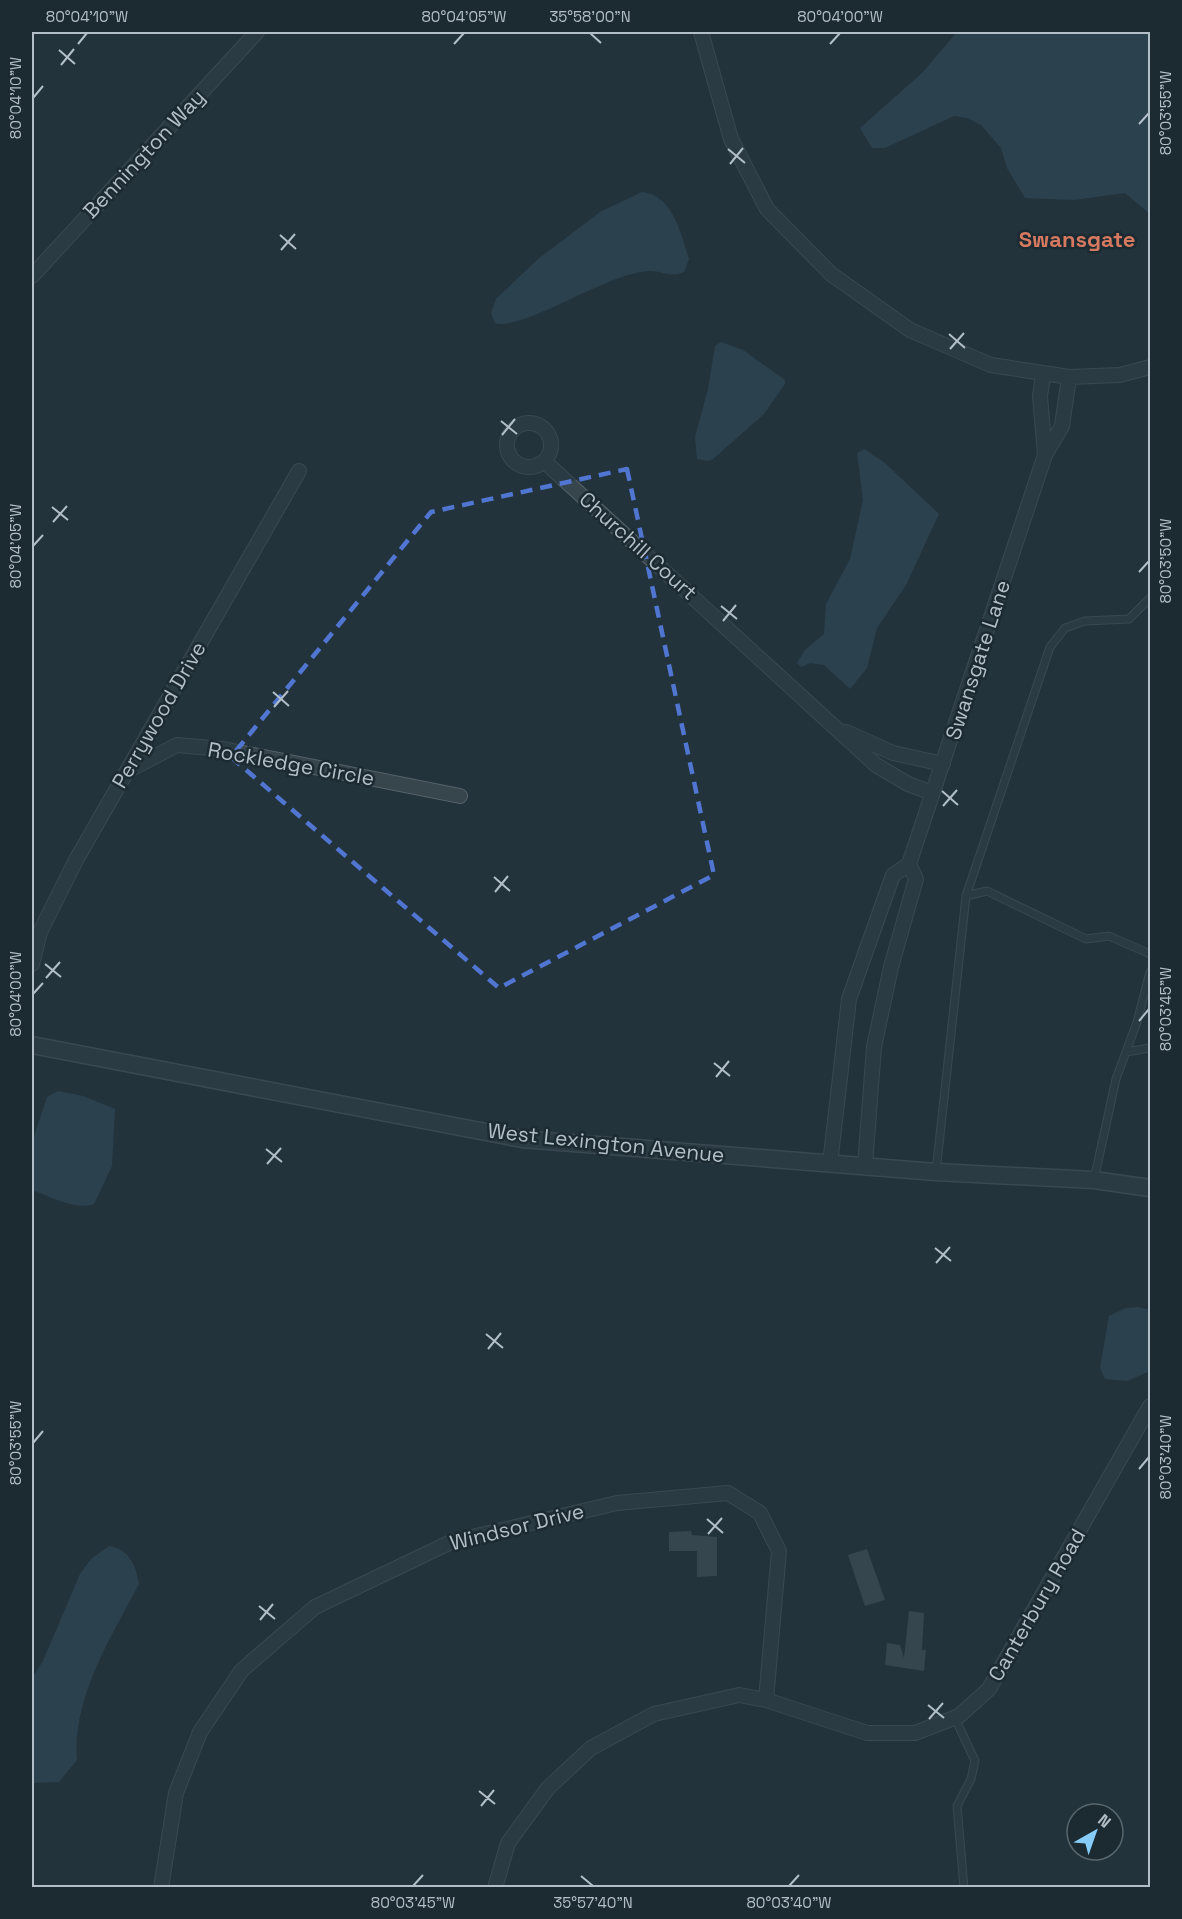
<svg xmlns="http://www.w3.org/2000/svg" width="1182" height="1919" font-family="'Space Grotesk',sans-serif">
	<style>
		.water { fill: #365363 }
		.building { fill: #4c5e67 }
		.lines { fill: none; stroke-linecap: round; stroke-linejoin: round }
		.service-casing { stroke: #55626a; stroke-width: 9 }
		.minor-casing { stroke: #55626a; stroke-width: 16 }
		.tertiary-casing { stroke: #55626a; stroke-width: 19 }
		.service { stroke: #37454d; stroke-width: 7 }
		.minor { stroke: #37454d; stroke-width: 14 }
		.tertiary { stroke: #37454d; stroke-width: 16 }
		.marked { fill: none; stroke: #5176d2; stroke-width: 4.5; stroke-dasharray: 12 8; stroke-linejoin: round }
		.ticks { fill: none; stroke: #b2bfc8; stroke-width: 2 }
		.labels { text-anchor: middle; stroke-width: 5; stroke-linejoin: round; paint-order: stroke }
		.street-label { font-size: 21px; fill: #b2bfc8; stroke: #1c2a31 }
		.neighbourhood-label { font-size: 22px; font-weight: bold; fill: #d57960; stroke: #1c2a31 }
		.neatline { fill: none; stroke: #b2bfc8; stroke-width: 2 }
		.ticks-label { font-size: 15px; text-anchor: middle; fill: #b2bfc8 }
	</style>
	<rect width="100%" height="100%" fill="#23333c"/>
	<path class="water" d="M957 32H1150V214L1125 193 1074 200 1025 198 1007 168 1001 148 981 125 967 118 954 116 885 148H872L860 128 922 73Z
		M642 192C673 195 681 234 689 259L684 272C670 278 661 270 648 271 627 273 609 282 590 290 572 298 511 330 495 323L491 313 496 299 538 259 600 212Z
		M721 342 743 350 785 380V384L764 414 713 459 708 461 697 459 695 437 708 389 715 346Z
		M864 449 885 463 939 514 906 585 877 628 867 668 850 689 824 665 810 663 801 667 797 663 805 650 824 634 826 604 850 559 863 500 857 453Z
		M58 1091 83 1096 115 1109 112 1166 94 1204C76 1211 49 1196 32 1190V1142L47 1097Z
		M1138 1307 1150 1310V1371L1127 1381 1105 1379 1100 1368 1109 1316 1126 1308Z
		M109 1546C129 1549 136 1565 139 1584 111 1637 72 1698 77 1760L59 1782 32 1783V1678L43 1661 80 1574 91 1559Z"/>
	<path class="building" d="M691 1531 692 1535 717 1537V1576L697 1577V1551H669V1532Z
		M867 1549 885 1600 865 1606 848 1555Z
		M909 1611 924 1613 922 1650H926L924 1671 885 1665 887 1643 900 1645 904 1658Z"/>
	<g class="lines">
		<defs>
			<path id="service" d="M966 896 987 891 1086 939 1109 936 1150 954
				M1126 1052 1150 1048
				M936 1172 966 896 1050 647 1065 628 1085 621 1129 619 1150 598
				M1094 1180 1116 1079 1137 1022 1150 972
				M955 1718 975 1761 971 1779 957 1806 964 1888"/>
			<path id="minor" d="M701 32 731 139 767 209 831 274 910 330 991 365 1069 377 1120 375 1150 367
				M32 276 257 32
				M1043 375 1040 396 1045 455
				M507 445a22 22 0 1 1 44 0a22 22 0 1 1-44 0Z
				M545 462 876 765 908 784 932 793
				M846 732 893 753 943 764
				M127 771 177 745 223 749 460 796
				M32 964 40 932 76 860 299 471
				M830 1164 849 999 893 875 909 864 1045 455 1062 426 1069 377
				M865 1165 874 1047 891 967 916 879 909 864
				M161 1888 176 1793 200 1732 242 1670 315 1607 451 1542 617 1503 728 1493 760 1513 779 1551 766 1700
				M495 1888 508 1843 548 1788 591 1748 654 1714 739 1695 766 1700 867 1733H915L959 1716 989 1689 1150 1406"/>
			<path id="tertiary" d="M32 1045 522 1139 936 1172 1094 1180 1150 1188"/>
		</defs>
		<use href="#service" class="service-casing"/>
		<use href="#minor" class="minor-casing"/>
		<use href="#tertiary" class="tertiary-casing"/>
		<use href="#service" class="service"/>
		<use href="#minor" class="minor"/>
		<use href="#tertiary" class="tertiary"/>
	</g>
	<path d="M0 0H1182V1919H0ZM627 469 714 875 499 988 231 757 431 512Z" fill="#23333c" fill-opacity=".55" fill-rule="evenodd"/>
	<path class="marked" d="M627 469 714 875 499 988 231 757 431 512Z"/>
	<path class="ticks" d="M590 33 601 43M78 44 87 33M454 44 464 33M830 44 840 33M59 50 75 64M61 65 74 49M33 98 43 86M1139 124 1149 113M728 149 745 163M730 164 743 148M280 235 296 249M281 250 295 234M949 334 965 348M950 349 964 333M501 421 517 434M502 435 515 419M52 507 68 520M53 522 67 506M33 546 43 535M1139 572 1149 561M721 606 737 619M723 621 736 605M273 692 289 706M274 707 288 691M942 791 958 805M943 806 957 790M494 877 510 891M495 892 508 876M45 964 61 977M46 978 60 962M33 994 43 983M1139 1021 1149 1009M714 1063 730 1076M716 1077 729 1061M266 1149 282 1162M267 1164 281 1148M935 1248 951 1261M936 1263 950 1247M486 1334 503 1348M488 1349 501 1333M33 1443 43 1431M1139 1469 1149 1457M707 1519 723 1533M708 1534 722 1518M259 1606 275 1619M260 1620 273 1604M928 1705 944 1718M929 1719 943 1703M479 1791 495 1804M481 1806 494 1790M581 1876 593 1886M413 1886 423 1875M789 1886 799 1875"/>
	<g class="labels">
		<g class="street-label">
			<text transform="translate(144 154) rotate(-47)" y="7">Bennington Way</text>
			<text transform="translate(638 546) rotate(42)" y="7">Churchill Court</text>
			<text transform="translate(978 660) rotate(-72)" y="7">Swansgate Lane</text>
			<text transform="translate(159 715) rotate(-60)" y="7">Perrywood Drive</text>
			<text transform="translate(291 764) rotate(10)" y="7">Rockledge Circle</text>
			<text transform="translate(606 1143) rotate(6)" y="7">West Lexington Avenue</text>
			<text transform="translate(517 1527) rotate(-14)" y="7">Windsor Drive</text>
			<text transform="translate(1037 1605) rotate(-60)" y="7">Canterbury Road</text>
		</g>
		<g class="neighbourhood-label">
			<text x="1077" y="247">Swansgate</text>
		</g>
	</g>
	<rect width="1182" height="1919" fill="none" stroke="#1c2a31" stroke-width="66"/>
	<g transform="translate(1095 1832) rotate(40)"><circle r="28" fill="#1c2a31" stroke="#58666d" stroke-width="1.5"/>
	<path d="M0-4.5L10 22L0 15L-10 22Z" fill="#87ccf9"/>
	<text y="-9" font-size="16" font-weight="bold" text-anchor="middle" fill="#b2bfc8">N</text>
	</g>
	<rect x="33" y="33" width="1116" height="1853" class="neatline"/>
	<g class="ticks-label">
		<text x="87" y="22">80°04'10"W</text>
		<text x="464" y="22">80°04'05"W</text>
		<text x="590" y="22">35°58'00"N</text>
		<text x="840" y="22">80°04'00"W</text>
		<text transform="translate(16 98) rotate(-90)" y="5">80°04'10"W</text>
		<text transform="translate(1166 113) rotate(-90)" y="5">80°03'55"W</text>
		<text transform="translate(16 546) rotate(-90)" y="5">80°04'05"W</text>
		<text transform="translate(1166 561) rotate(-90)" y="5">80°03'50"W</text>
		<text transform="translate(16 994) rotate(-90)" y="5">80°04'00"W</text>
		<text transform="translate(1166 1009) rotate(-90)" y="5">80°03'45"W</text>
		<text transform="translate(16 1443) rotate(-90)" y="5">80°03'55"W</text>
		<text transform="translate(1166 1457) rotate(-90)" y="5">80°03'40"W</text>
		<text x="413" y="1908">80°03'45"W</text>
		<text x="593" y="1908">35°57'40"N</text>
		<text x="789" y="1908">80°03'40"W</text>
	</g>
</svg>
